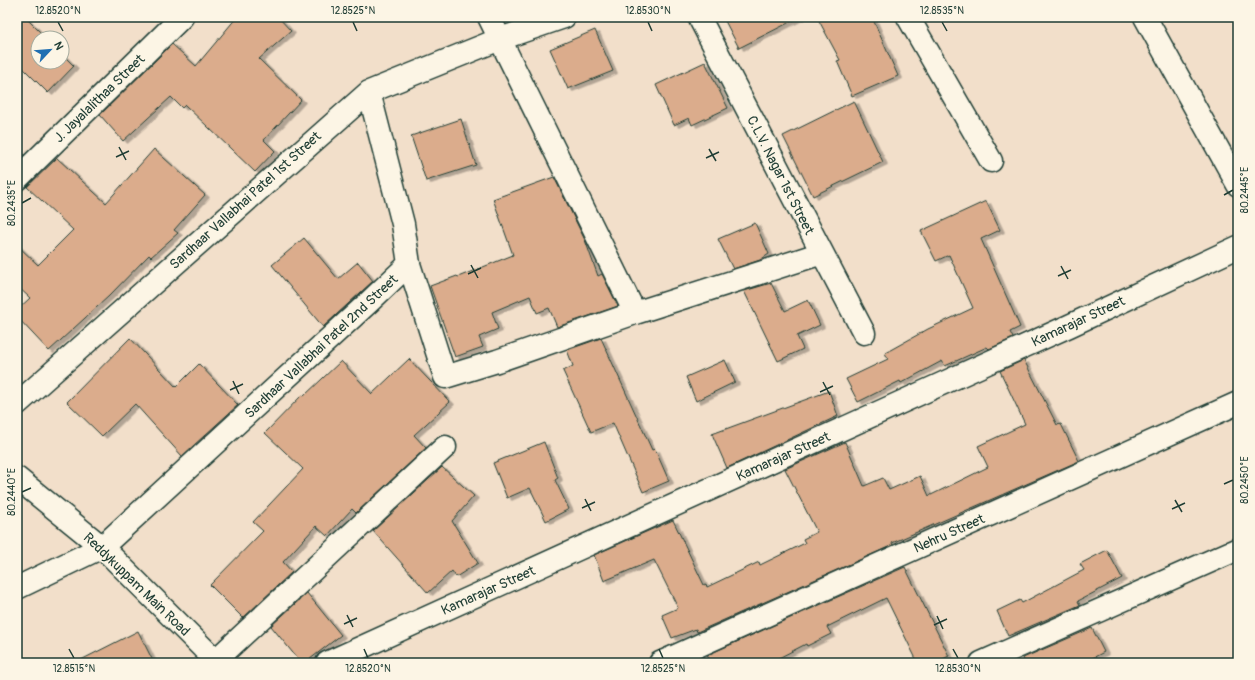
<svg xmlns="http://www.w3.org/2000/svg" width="1255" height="680" font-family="Pangolin,sans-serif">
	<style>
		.building { fill: #dbac8c; stroke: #1f3d34; filter: url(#shadow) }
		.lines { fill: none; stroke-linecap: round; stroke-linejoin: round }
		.minor-casing { stroke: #1f3d34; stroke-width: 25 }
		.minor { stroke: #fcf5e5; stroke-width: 22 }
		.ticks { fill: none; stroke: #1f3d34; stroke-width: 1.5 }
		.labels { text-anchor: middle; stroke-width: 3; stroke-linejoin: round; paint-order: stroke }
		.street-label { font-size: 14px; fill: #1f3d34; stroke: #fcf5e5 }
		.neatline { fill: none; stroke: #1f3d34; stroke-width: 1.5 }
		.ticks-label { font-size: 10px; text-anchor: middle; fill: #1f3d34 }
	</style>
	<defs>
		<filter id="shadow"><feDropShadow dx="4.5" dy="2.5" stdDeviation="0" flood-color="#0004"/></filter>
	</defs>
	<rect width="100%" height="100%" fill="#f2dfca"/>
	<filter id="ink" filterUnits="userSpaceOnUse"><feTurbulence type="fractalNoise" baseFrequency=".025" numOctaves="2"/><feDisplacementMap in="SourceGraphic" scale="8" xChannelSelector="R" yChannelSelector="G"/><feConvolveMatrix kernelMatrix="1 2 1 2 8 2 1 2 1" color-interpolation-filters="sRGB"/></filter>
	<g filter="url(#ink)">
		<path class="building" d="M17 17H25L46 38H38V62H62V54L74 66 48 93 17 62Z
			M237 17H278L291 31 259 59 301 100 264 140 275 151 255 172 185 105 182 108 171 97 123 141 100 115 172 44 196 66Z
			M723 17H800L739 48Z
			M817 17H872L898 76 852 96 837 61 840 60Z
			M595 30 613 71 568 89 550 49Z
			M705 62 728 108 692 125 689 118 674 125 656 85Z
			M854 101 883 162 813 196 783 136Z
			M461 119 476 165 426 181 411 136Z
			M154 149 205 195 174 230 178 233 151 257 149 255 109 296 49 351 17 317V310L30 298 17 286V245L38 265 73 230 27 187 57 158 106 203Z
			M554 177 585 240 598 276 602 274 618 306 557 327 549 308 537 313 530 296 492 312 498 329 479 337 483 347 455 357 430 286 457 276 458 277 513 255 493 199Z
			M986 201 1000 230 981 239 1020 327 1010 332 1013 338 989 349 987 347 945 366 942 361 901 383 900 381 858 402 846 379 888 359 885 353 928 329 973 308 949 255 936 261 921 231Z
			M755 223 769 254 760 260 733 269 718 239Z
			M304 238 338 279 358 262 373 281 323 327 272 265Z
			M771 283 785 311 808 300 820 325 797 336 803 349 778 361 744 291Z
			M130 338 176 387 199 364 238 405 182 456 135 404 102 436 67 402Z
			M601 338 652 450 655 449 669 481 643 492 613 423 591 432 563 371 573 366 567 350Z
			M409 359 450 402 414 435 426 448 356 513 352 509 327 536 316 526 283 562 292 572 243 618 210 585 263 531 253 522 303 469 265 433 302 395 304 396 341 361 372 394Z
			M725 360 735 382 696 401 686 377Z
			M1024 360 1057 425 1061 424 1079 461 892 543 893 545 697 632 696 629 672 638 662 615 678 608 654 560 604 581 594 555 673 520 704 585 706 584 707 587 759 562 760 565 805 543 803 539 817 532 785 469 845 442 864 486 883 478 889 490 920 476 929 496 988 467 978 446 1025 424 1000 371Z
			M829 391 838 416 727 468 712 434Z
			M544 442 558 478 555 480 569 509 546 521 530 488 507 498 493 463Z
			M442 467 474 496 452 521 478 563 456 577 452 571 428 593 373 531Z
			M1107 550 1122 578 1078 601 1080 605 1008 636 997 611 1020 600 1022 603 1084 570 1080 564Z
			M905 567 949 656 935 663H918L886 598 827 627 831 634 807 646 806 644 769 663H711L707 655Z
			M307 593 341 635 305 663H301L271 626Z
			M1092 628 1104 652 1083 663H1025L1023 658Z
			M138 631 154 663H75Z"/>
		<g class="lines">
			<defs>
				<path id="minor" d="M489 17 635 313
					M699 17 864 333
					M908 17 991 161
					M1145 17 1238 185
					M17 179 182 17
					M409 264 445 377 497 361 635 313 822 253
					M17 404 369 92 500 39 564 17
					M17 478 102 547 218 663
					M17 588 102 547 369 302 409 264 403 224 369 92
					M215 661 445 447
					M327 663 1069 326 1238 247
					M660 663 1238 403
					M981 663 1238 549"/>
			</defs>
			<use href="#minor" class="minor-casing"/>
			<use href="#minor" class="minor"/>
		</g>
	</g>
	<path class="ticks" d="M58 22 63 31M353 22 357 31M648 22 652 31M942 22 947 31M119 147 126 160M709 149 716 161M116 157 129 151M706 158 719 152M1224 195 1233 190M22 203 31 198M471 265 478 278M1061 266 1068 279M468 274 481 268M1058 276 1071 270M233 381 239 394M823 382 830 395M230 390 243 384M820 392 833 386M1224 484 1233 480M22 492 31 488M585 499 591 511M1175 500 1182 512M582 508 595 502M1172 509 1185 503M347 615 353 627M937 616 943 629M344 624 357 618M934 625 947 619M69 649 74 658M364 649 368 658M659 649 663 658M953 649 958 658"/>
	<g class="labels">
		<g class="street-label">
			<text transform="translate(99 98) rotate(-44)" y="5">J. Jayalalithaa Street</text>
			<text transform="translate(781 175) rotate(63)" y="5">C.L.V. Nagar 1st Street</text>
			<text transform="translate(245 200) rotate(-42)" y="5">Sardhaar Vallabhai Patel 1st Street</text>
			<text transform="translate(1078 321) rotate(-25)" y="5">Kamarajar Street</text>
			<text transform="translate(321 346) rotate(-43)" y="5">Sardhaar Vallabhai Patel 2nd Street</text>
			<text transform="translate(783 456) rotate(-24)" y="5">Kamarajar Street</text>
			<text transform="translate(949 533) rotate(-24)" y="5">Nehru Street</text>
			<text transform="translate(137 584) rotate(44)" y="5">Reddykuppam Main Road</text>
			<text transform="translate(488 590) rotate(-24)" y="5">Kamarajar Street</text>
		</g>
	</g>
	<rect width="1255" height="680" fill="none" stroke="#fcf5e5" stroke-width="44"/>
	<g transform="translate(50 50) rotate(64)"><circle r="19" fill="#fcf5e5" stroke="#a4ab9e"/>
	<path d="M0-3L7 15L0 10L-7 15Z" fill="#1f6fb2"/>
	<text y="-6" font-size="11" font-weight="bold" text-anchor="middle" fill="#1f3d34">N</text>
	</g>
	<rect x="22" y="22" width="1211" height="636" class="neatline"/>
	<g class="ticks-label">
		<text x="58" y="14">12.8520°N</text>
		<text x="353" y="14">12.8525°N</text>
		<text x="648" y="14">12.8530°N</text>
		<text x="942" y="14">12.8535°N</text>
		<text transform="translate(1244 190) rotate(-90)" y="4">80.2445°E</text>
		<text transform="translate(11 203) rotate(-90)" y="4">80.2435°E</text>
		<text transform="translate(1244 480) rotate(-90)" y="4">80.2450°E</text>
		<text transform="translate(11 492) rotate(-90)" y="4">80.2440°E</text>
		<text x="74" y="672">12.8515°N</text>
		<text x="368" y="672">12.8520°N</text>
		<text x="663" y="672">12.8525°N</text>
		<text x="958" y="672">12.8530°N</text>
	</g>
</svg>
